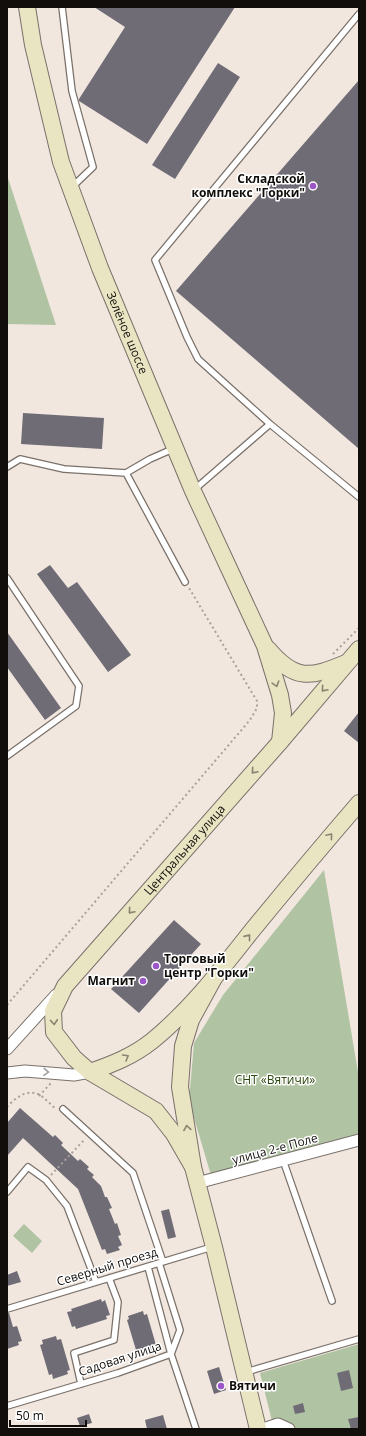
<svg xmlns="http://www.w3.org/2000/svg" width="366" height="1436" font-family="'Open Sans',sans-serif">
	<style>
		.green { fill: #b0c3a3 }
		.building { fill: #6f6c76 }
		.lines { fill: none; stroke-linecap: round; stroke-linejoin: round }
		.service-casing { stroke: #7a716a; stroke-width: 8 }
		.minor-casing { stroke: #7a716a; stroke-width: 13 }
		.secondary-casing { stroke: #7a716a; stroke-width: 18 }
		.path { stroke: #a9a19b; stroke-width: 2; stroke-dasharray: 2 3; stroke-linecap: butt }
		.service { stroke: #fff; stroke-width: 5.5 }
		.minor { stroke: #fff; stroke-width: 11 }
		.secondary { stroke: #e9e5c3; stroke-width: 16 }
		.oneway { stroke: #888470 }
		.oneway2 { stroke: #a09f9d }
		.poi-dot { fill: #9d56ca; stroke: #fff; stroke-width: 1.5 }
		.labels { text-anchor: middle; stroke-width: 3; stroke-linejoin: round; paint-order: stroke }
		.poi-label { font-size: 12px; font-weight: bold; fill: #110e0b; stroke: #fff; text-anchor: end }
		.street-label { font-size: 12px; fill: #110e0b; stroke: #fff }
		.park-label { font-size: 12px; fill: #2a470d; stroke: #fff }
	</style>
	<rect width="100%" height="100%" fill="#f1e7df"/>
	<path class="green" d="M7 175 56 325 7 324Z
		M324 870 359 1078V1145L213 1182 189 1101 194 1043 223 995Z
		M24 1224 42 1241 32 1253 13 1236Z
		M359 1344V1429H274L260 1373Z"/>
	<path class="building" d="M94 7H235L147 144 79 101V99L125 27Z
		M218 63 240 77 175 179 152 165Z
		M359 80V449L176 291Z
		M23 413 104 418 102 449 21 444Z
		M50 565 68 588 77 582 131 655 108 672 37 574Z
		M7 632 61 708 45 720 7 667Z
		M359 712V743L344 731Z
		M174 920 201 944 139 1013 111 989Z
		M20 1108 53 1137 55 1135 63 1143 61 1145 78 1161 80 1159 89 1167 87 1169 94 1175 92 1177 101 1186 105 1197H107L112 1208 109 1209 115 1224 117 1223 121 1235 118 1236 122 1245 118 1247 120 1250 107 1254 105 1249 102 1250 78 1189 23 1138 7 1156V1123Z
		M169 1209 176 1237 168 1239 161 1211Z
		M17 1271 21 1282 7 1286V1275Z
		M101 1299 102 1302 105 1300 110 1315 106 1316 107 1319 76 1329 75 1326 72 1327 67 1312 72 1311 71 1309Z
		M143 1311 144 1315 147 1314 156 1345 153 1346 154 1350 140 1354 138 1349 136 1350 127 1320 129 1319 128 1316Z
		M7 1313H9L13 1327 17 1326 22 1341 18 1342 19 1345 7 1349Z
		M56 1336 57 1340 61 1339 70 1370 67 1371 68 1374 53 1379 52 1374 49 1375 40 1345 43 1344 42 1340Z
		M219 1367 226 1390 214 1394 207 1371Z
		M349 1370 353 1388 341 1391 337 1373Z
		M303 1403 305 1412 295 1414 293 1406Z
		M89 1414 92 1423 80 1426 77 1418Z
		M163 1415 167 1429H147L145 1420Z
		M359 1417V1429H351L348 1419Z"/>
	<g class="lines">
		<defs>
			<path id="service" d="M62 7 72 91 93 167 72 187
				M359 14 155 260 187 337 198 359 270 424 359 497
				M7 467 20 459 64 469 126 473 150 459 175 448
				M126 473 185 582
				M195 489 270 424
				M7 578 79 686 76 706 7 756
				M63 1109 133 1173 163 1262
				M283 1160 332 1301
				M7 1192 28 1167 46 1180 67 1206 96 1282
				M148 1267 171 1354 196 1429
				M7 1309 212 1247
				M246 1372 359 1339
				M81 1384 74 1353 114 1340 118 1302 109 1278
				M7 1406 118 1373 171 1354 180 1330 159 1263"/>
			<path id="minor" d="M7 1049 56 995
				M7 1073 25 1071 74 1075 90 1072
				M197 1183 359 1140
				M263 1429 278 1424 289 1429"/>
			<g id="secondary">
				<path id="s1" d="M27 7 33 45 61 162 100 268 193 491 265 646 280 695 283 713 280 742"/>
				<path d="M268 649C295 681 310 678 346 663"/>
				<path d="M214 978 191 1020 183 1046 180 1087 193 1167 214 1247 258 1429"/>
				<path d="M90 1072C113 1064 133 1056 152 1041 190 1010 220 971 250 933 286 889 322 846 359 803"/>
				<path id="s2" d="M193 1167 174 1134 156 1111 90 1072 74 1058 54 1032 53 1011 65 986 280 742 359 649"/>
			</g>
		</defs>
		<use href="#service" class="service-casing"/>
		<use href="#minor" class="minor-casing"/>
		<use href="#secondary" class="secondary-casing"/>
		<path class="path" d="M333 654 359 628
			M7 1005 250 720 257 708V701L189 588
			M39 1096 51 1083
			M7 1107C14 1099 26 1089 38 1094 44 1097 50 1104 56 1109
			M51 1175 85 1139"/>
		<use href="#service" class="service"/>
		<use href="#minor" class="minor"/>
		<use href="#secondary" class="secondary"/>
	</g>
	<defs><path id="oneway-chevron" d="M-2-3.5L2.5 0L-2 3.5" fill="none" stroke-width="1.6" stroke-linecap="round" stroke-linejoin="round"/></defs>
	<g class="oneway">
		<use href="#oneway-chevron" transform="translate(276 684) rotate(73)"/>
		<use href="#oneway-chevron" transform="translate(324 689) rotate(131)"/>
		<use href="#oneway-chevron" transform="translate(254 771) rotate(131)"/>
		<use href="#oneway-chevron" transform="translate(330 836) rotate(-50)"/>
		<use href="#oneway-chevron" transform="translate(131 911) rotate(131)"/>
		<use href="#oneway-chevron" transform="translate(248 937) rotate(-51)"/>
		<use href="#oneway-chevron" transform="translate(54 1022) rotate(86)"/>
		<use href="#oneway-chevron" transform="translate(126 1057) rotate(-30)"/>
		<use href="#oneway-chevron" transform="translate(187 1128) rotate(-99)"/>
	</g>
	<use class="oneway2" href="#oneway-chevron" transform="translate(46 1072) rotate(3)"/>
	<g class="poi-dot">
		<circle cx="313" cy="186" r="4"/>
		<circle cx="156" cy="966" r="4"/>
		<circle cx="143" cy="981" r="4"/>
		<circle cx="221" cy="1386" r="4"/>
	</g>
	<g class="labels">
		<g class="poi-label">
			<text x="305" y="183">Складской<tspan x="305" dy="14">комплекс "Горки"</tspan></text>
			<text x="164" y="963" text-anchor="start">Торговый<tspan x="164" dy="14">центр "Горки"</tspan></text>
			<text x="135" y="985">Магнит</text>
			<text x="229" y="1390" text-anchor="start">Вятичи</text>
		</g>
		<g class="street-label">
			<text dy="4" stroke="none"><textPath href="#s1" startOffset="342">Зелёное шоссе</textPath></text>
			<text dy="4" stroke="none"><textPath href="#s2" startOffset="428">Центральная улица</textPath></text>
			<text transform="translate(275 1149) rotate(-15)" y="4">улица 2-е Поле</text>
			<text transform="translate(107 1267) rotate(-17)" y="4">Северный проезд</text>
			<text transform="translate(120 1359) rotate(-18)" y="4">Садовая улица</text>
		</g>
		<g class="park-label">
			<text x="275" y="1084">СНТ «Вятичи»</text>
		</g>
	</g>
	<rect width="366" height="1436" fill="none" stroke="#110e0b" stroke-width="16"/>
	<path d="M10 1420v6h76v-6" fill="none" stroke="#110e0b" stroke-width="2"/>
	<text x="16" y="1420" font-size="12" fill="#110e0b" stroke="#ffffff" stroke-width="3" paint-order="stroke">50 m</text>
</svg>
